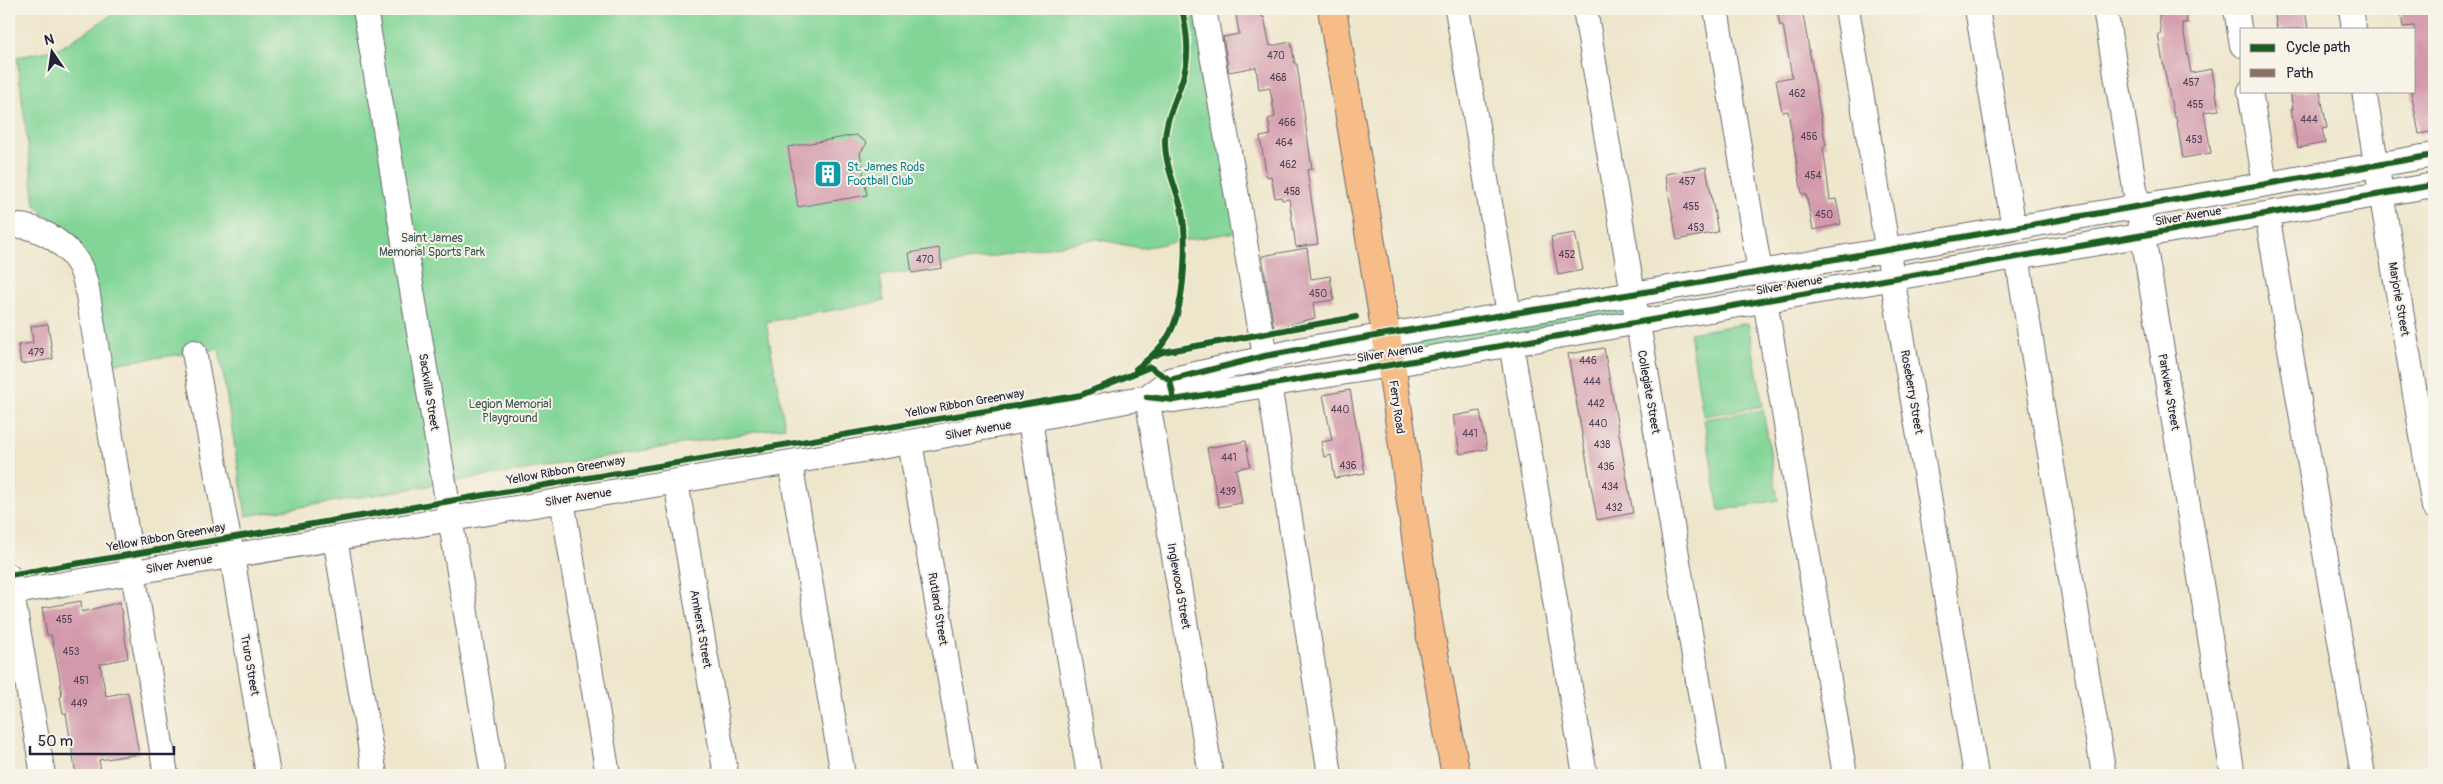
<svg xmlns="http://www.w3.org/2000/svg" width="2443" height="784" font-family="Pangolin,sans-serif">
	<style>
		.green { fill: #82d597; stroke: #527c69 }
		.building { fill: #d299aa }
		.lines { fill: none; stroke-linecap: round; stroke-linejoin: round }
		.minor-casing { stroke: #69676d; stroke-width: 26 }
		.major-casing { stroke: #69676d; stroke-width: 30 }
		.minor { stroke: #fff; stroke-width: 24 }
		.major { stroke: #f7bd88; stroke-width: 28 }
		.quiet { stroke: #8d6e63; stroke-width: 5; stroke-dasharray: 10 5; stroke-linecap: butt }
		.cycleway-casing { stroke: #f7f3e8; stroke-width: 9 }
		.cycleway { stroke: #1b5e20; stroke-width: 6 }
		.labels { text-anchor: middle; stroke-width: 4; stroke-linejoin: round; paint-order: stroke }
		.number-label { font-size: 10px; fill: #4e4057 }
		.culture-label { font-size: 12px; fill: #0d838f; stroke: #f7f3e8; text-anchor: start }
		.street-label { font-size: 12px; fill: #22223b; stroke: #f7f3e8 }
		.park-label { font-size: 12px; fill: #3f5857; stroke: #f7f3e8 }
	</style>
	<rect width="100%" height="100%" fill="#f7f3e8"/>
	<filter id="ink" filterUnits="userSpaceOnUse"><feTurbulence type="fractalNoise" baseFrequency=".02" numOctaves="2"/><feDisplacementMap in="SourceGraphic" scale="10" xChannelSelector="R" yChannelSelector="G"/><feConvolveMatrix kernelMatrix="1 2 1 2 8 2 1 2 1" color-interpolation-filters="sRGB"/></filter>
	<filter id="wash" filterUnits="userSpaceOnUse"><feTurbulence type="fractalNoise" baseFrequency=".0096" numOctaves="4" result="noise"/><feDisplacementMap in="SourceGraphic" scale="20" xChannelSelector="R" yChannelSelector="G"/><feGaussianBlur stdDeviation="1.12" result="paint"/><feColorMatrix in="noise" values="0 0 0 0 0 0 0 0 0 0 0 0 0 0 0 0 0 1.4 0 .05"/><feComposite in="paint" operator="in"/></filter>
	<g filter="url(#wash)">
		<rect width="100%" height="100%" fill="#eee6cb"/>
		<path class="green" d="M121 9H1204L1242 231 1140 248 1097 239 942 265V268L912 273V271L880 276 884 301 766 322 785 427 246 516 219 349 104 365 85 254 35 205 17 57 59 49Z
			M1633 294 1637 322 1390 365 1405 331Z
			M1748 323 1763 406 1703 416 1690 333Z
			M1763 410 1778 500 1719 511 1704 419Z"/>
		<g id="blocks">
			<path class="building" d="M1777 9H1802L1826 146H1823L1830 200 1836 199 1841 224 1813 230 1806 194H1802L1788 111 1782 112 1776 80 1792 77 1783 25 1780 26Z
				M2158 9H2185L2187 23H2182L2191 73 2212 69 2219 110 2204 112 2211 153 2183 158 2176 117H2174L2163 63 2158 34H2161Z
				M2274 9H2305L2308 29H2277Z
				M2400 9H2428L2432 32H2434V131L2419 134 2411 91H2414V26L2403 27Z
				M1261 10 1262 17H1264L1270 46 1291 42 1295 64H1297L1312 169 1307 170 1318 244 1296 247 1289 199 1282 200 1281 197 1275 198 1271 176 1267 177 1260 137 1271 135 1268 119 1275 117 1270 88 1259 90 1256 67 1229 72 1223 37 1239 34 1236 14Z
				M2290 91H2320L2327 128 2322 129 2325 143 2298 148 2291 110 2293 109Z
				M856 135 867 143 860 153 867 195 798 207 788 147Z
				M1706 167 1718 232 1677 240 1665 174Z
				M1575 233 1583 270 1558 275 1551 237Z
				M939 248 942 268 912 273 909 253Z
				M1307 248 1311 279 1330 276 1334 300 1313 303 1315 318 1274 328 1262 256Z
				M48 324 53 359 21 364 18 345 33 343 31 326Z
				M1604 348 1633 513 1597 520 1568 354Z
				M1350 390 1365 473 1335 478 1331 455 1324 457 1321 442 1332 440 1323 395Z
				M1480 411 1487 449 1460 454 1453 416Z
				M1246 441 1250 466 1236 469 1242 503 1219 507 1207 448Z
				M81 601 82 612 120 602 128 658 100 664 106 696 128 692 139 754 99 760 102 775H76L66 713H63L60 697 62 696 59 672 51 635H47L42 608Z"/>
		</g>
	</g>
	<g filter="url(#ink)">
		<use href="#blocks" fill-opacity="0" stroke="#69676d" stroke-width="1"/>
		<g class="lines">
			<defs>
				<path id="minor" d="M365 9 493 775
					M1204 9 1265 356
					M1457 9 1509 314
					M1585 9 1714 775
					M1716 9 1760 272
					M1847 9 1976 775
					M1977 9 2014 228
					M2105 9 2233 775
					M2236 9 2242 45
					M2351 9 2354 29
					M2250 91 2265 184
					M2364 91 2434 507
					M2267 214 2363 775
					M9 226C35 223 64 241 78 263 83 271 85 281 87 289L166 775
					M2017 257 2104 775
					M1765 300 1845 775
					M1511 344 1585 775
					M194 352 232 556 268 775
					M1269 384 1330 775
					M1147 397 1170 380 1304 349 1657 290 2434 155
					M1147 397 1211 775
					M1030 421 1089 775
					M910 442 966 775
					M790 462 843 775
					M676 482 726 775
					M562 500 608 775
					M335 538 375 775
					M9 576 43 775
					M9 593 910 442 1147 397 1174 400 1390 365 2434 185"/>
				<path id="major" d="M1332 9 1393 376 1428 621 1456 775"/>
			</defs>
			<use href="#minor" class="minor-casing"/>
			<use href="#major" class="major-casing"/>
			<use href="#minor" class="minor"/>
			<use href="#major" class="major"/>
			<path class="quiet" d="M9 140 11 153 9 171"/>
			<defs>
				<path id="cycleway" d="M1153 356 1163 352 1356 317
					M1136 369C1149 359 1164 346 1171 331 1185 302 1188 238 1181 207 1175 185 1165 165 1165 141 1165 115 1182 91 1186 65 1189 46 1186 28 1182 9
					M1170 380 1265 356 1386 334 1657 290 2434 155
					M1147 397 1174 400 1390 365 2434 185
					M9 575 1081 395 1150 367 1170 380 1174 400"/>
			</defs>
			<use href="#cycleway" class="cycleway-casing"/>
			<use href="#cycleway" class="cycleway"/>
		</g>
	</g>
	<defs>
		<symbol id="building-square" viewBox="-11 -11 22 22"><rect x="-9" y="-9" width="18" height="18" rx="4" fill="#0f9aa8" stroke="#f7f3e8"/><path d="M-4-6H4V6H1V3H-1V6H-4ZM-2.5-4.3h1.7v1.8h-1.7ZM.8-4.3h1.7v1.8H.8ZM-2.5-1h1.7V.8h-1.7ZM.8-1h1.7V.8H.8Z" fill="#fff"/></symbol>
	</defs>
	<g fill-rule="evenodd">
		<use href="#building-square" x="812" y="158" width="32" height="32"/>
	</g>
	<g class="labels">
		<g class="number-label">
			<text x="1276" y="59">470</text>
			<text x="1278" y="81">468</text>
			<text x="2191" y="86">457</text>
			<text x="1797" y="97">462</text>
			<text x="2195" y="108">455</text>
			<text x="2309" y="123">444</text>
			<text x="1287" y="126">466</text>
			<text x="1809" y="140">456</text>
			<text x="2194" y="143">453</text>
			<text x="1284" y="146">464</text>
			<text x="1288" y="168">462</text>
			<text x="1813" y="179">454</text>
			<text x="1687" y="185">457</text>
			<text x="1292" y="195">458</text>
			<text x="1691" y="210">455</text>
			<text x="1824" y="218">450</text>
			<text x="1696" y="231">453</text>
			<text x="1567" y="258">452</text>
			<text x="925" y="263">470</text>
			<text x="1318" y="297">450</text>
			<text x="36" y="356">479</text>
			<text x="1588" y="364">446</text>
			<text x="1592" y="385">444</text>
			<text x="1596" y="407">442</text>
			<text x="1340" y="413">440</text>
			<text x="1598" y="427">440</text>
			<text x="1470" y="437">441</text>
			<text x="1602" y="448">438</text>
			<text x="1229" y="461">441</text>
			<text x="1348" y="469">436</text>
			<text x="1606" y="470">436</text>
			<text x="1610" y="490">434</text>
			<text x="1228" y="495">439</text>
			<text x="1614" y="511">432</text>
			<text x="64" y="623">455</text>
			<text x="71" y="655">453</text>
			<text x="81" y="684">451</text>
			<text x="79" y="707">449</text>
		</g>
		<g class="culture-label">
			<text x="847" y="171">St. James Rods<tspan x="847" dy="14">Football Club</tspan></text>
		</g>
		<g class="street-label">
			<text transform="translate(2188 216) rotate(-10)" y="4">Silver Avenue</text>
			<text transform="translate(1789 285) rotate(-10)" y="4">Silver Avenue</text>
			<text transform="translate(2399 299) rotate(80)" y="4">Marjorie Street</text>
			<text transform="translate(1390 353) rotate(-9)" y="4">Silver Avenue</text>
			<text transform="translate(429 392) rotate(81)" y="4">Sackville Street</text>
			<text transform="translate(1649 392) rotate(80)" y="4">Collegiate Street</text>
			<text transform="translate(1912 392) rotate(80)" y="4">Roseberry Street</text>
			<text transform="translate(2169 392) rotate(80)" y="4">Parkview Street</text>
			<text transform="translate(965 403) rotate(-10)" y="4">Yellow Ribbon Greenway</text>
			<text transform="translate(1397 407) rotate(82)" y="4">Ferry Road</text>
			<text transform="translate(978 430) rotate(-10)" y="4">Silver Avenue</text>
			<text transform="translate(566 470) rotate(-10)" y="4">Yellow Ribbon Greenway</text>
			<text transform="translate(578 497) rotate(-9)" y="4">Silver Avenue</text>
			<text transform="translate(166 537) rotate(-10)" y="4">Yellow Ribbon Greenway</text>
			<text transform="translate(179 564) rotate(-9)" y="4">Silver Avenue</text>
			<text transform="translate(1179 586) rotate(80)" y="4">Inglewood Street</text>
			<text transform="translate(938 609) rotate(81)" y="4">Rutland Street</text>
			<text transform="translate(701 629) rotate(80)" y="4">Amherst Street</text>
			<text transform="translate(250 665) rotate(80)" y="4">Truro Street</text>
		</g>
		<g class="park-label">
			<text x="432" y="242">Saint James<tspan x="432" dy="14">Memorial Sports Park</tspan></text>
			<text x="510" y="408">Legion Memorial<tspan x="510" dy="14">Playground</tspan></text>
		</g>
	</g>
	<rect width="2443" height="784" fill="none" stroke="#f7f3e8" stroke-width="30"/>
	<rect x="2240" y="28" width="175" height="65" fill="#f7f3e8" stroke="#a29fa3"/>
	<rect x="2250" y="44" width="25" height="8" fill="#1b5e20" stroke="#a29fa3"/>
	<text x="2286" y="52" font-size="15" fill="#22223b">Cycle path</text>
	<rect x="2250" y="69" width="25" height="8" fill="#8d6e63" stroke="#a29fa3"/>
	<text x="2286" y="78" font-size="15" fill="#22223b">Path</text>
	<g transform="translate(52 52) rotate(347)" stroke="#f7f3e8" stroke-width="4" paint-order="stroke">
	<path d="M0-4L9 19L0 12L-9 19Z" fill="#22223b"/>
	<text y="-8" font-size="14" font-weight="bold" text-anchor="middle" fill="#22223b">N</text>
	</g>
	<path d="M30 746v8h144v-8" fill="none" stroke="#22223b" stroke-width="2.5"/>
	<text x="38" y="746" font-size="15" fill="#22223b" stroke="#f7f3e8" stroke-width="4" paint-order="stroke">50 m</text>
</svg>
